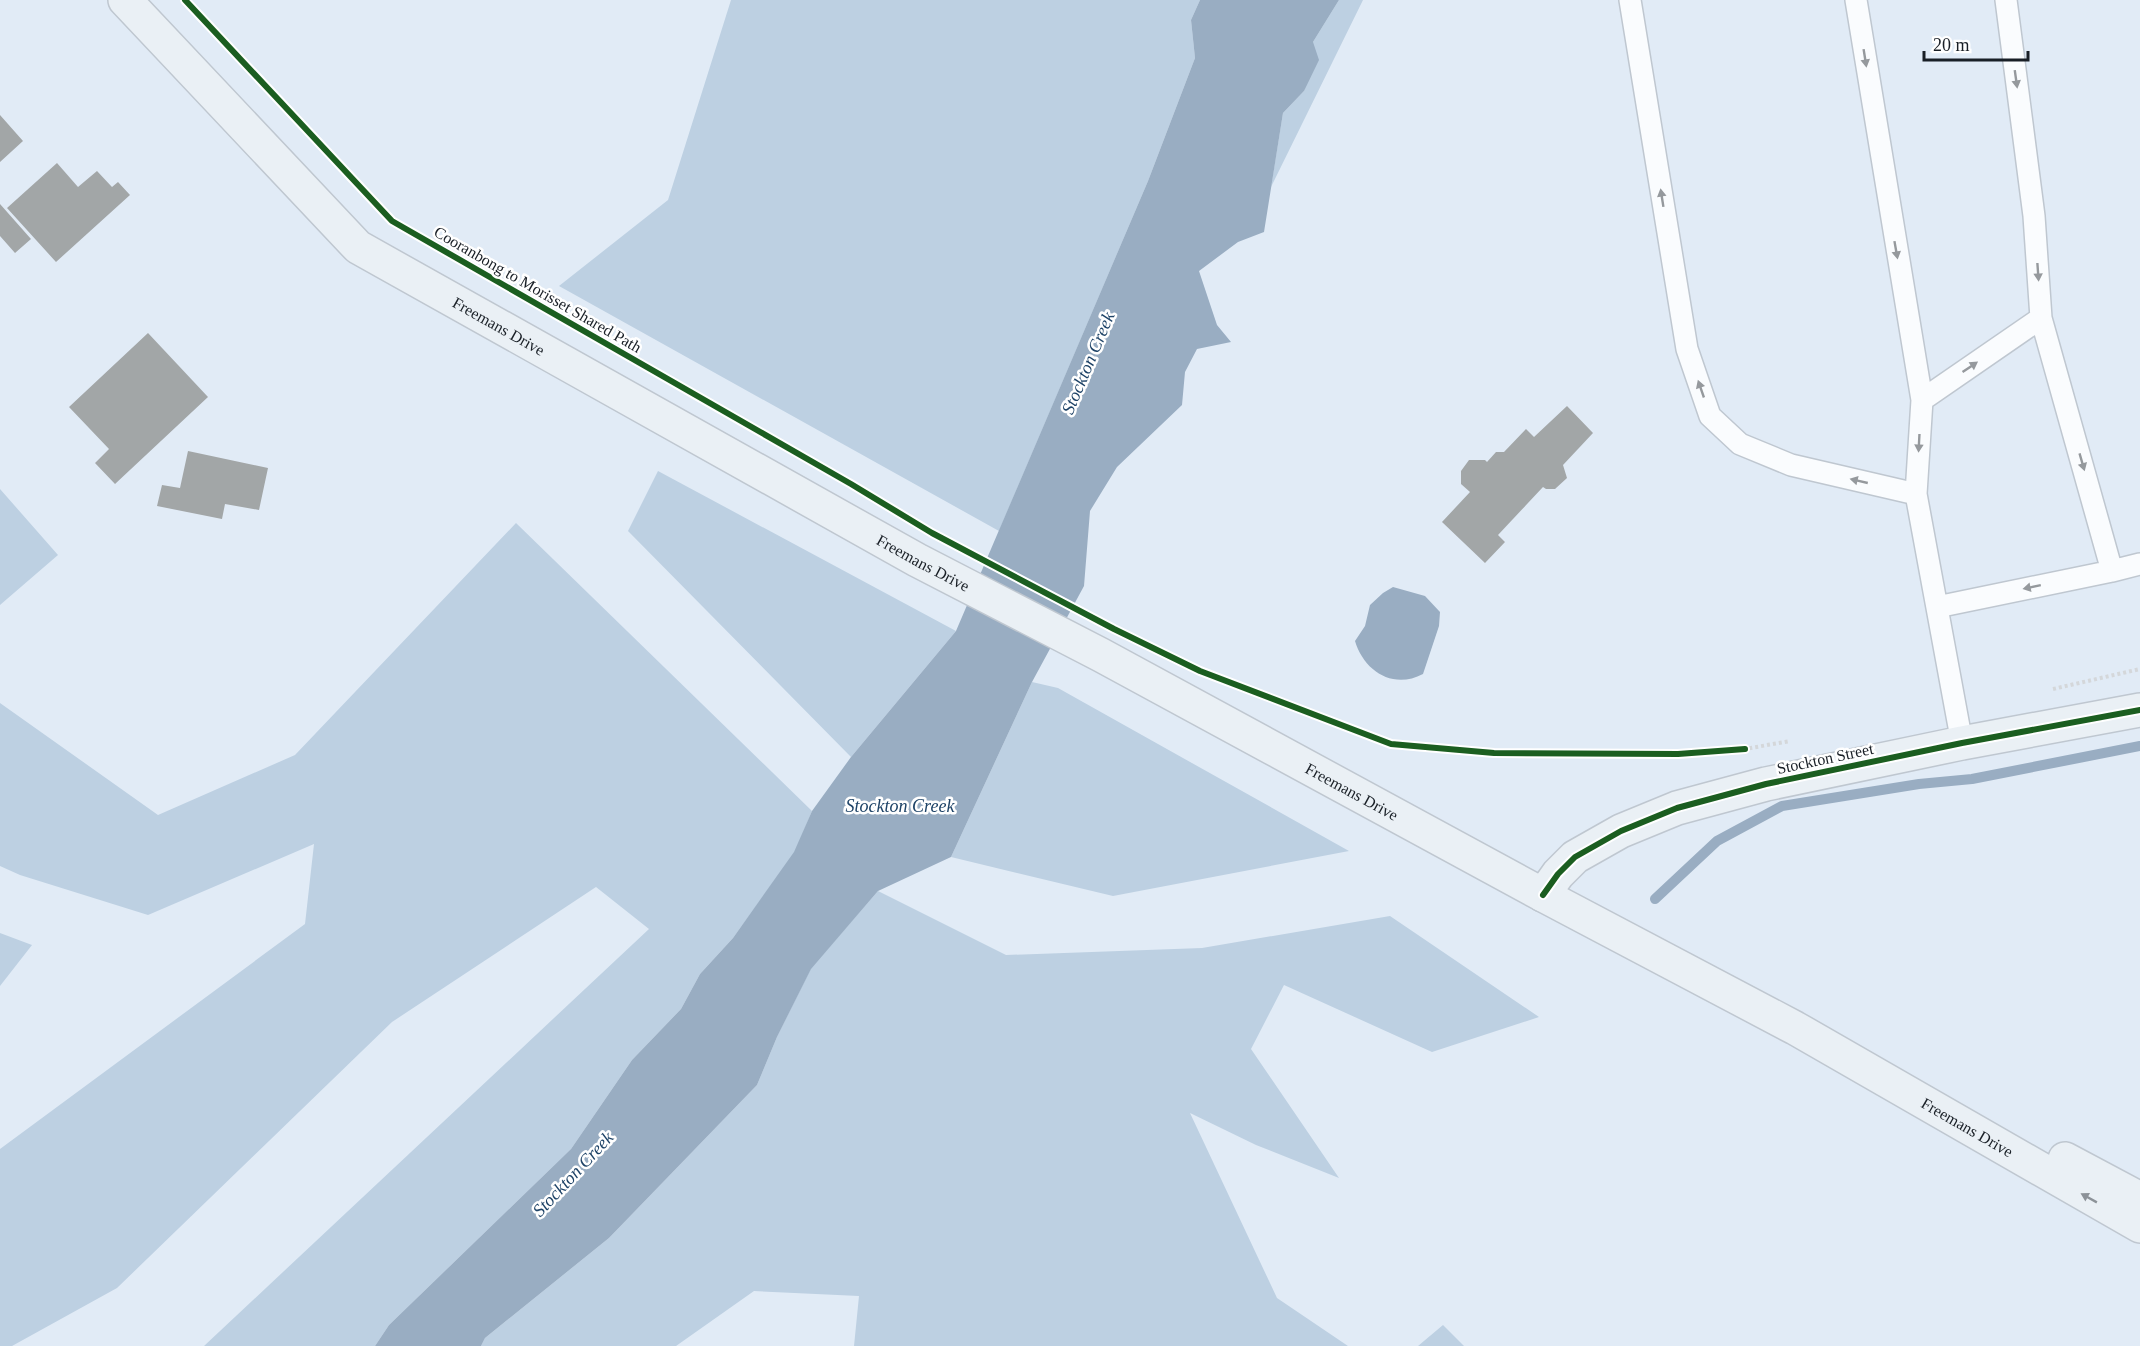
<svg xmlns="http://www.w3.org/2000/svg" width="2140" height="1346" font-family="Georgia,serif">
	<style>
		.forest { fill: #bdd0e2 }
		.water { fill: #99adc2 }
		.lines { fill: none; stroke-linecap: round; stroke-linejoin: round }
		.stream { stroke: #99adc2; stroke-width: 10 }
		.building { fill: #a2a6a7 }
		.lane-casing { stroke: #bfc7d0; stroke-width: 24 }
		.secondary-casing { stroke: #bfc7d0; stroke-width: 36 }
		.path { stroke: #d4d7da; stroke-width: 4; stroke-dasharray: 3 3; stroke-linecap: butt }
		.lane { stroke: #fafcfe; stroke-width: 21 }
		.secondary { stroke: #eaf0f5; stroke-width: 33 }
		.cycleway-casing { stroke: #fff; stroke-width: 10 }
		.cycleway { stroke: #1b5e20; stroke-width: 6 }
		.oneway { fill: #95999d }
		.oneway2 { fill: #8c9298 }
		.labels { text-anchor: middle; stroke-width: 5; stroke-linejoin: round; paint-order: stroke }
		.street-label { font-size: 16px; fill: #191f26; stroke: #fff }
		.water-label { font-size: 18px; font-style: italic; fill: #1e4367; stroke: #fff }
	</style>
	<rect width="100%" height="100%" fill="#e1ebf6"/>
	<path class="forest" d="M731 0H1200L1191 20 1195 58 1148 181 999 531 559 286 668 200Z
		M1339 0H1363L1271 187 1283 113 1304 91 1313 42Z
		M658 471 956 631 851 757 628 531Z
		M0 489 58 555 0 605Z
		M516 523 812 811 795 852 733 938 700 974 681 1009 632 1060 571 1149 389 1325 375 1346H204L649 929 596 887 392 1022 117 1288 12 1346H0V1149L305 924 314 844 148 915 20 875 0 866V703L158 815 295 755Z
		M1032 682 1058 688 1349 851 1113 896 951 857Z
		M878 891 1006 955 1202 948 1390 916 1539 1017 1432 1052 1284 985 1251 1049 1339 1178 1256 1145 1190 1113 1277 1298 1348 1346H854L859 1296 754 1291 676 1346H481L485 1338 609 1238 757 1085 777 1037 811 968Z
		M0 933 32 945 0 986Z
		M1443 1325 1464 1346H1418Z"/>
	<path class="water" d="M1200 0H1339L1313 42 1319 60 1304 91 1283 113 1264 232 1238 242 1199 271 1217 325 1231 342 1197 349 1185 372 1182 405 1117 467 1090 511 1084 586 1032 682 951 857 878 891 811 969 777 1037 757 1085 609 1238 485 1338 481 1346H375L389 1325 571 1149 632 1060 681 1009 700 974 733 938 794 852 812 811 851 757 956 631 1148 181 1195 58 1191 20Z
		M1393 587 1425 596 1440 612 1439 626 1423 674C1393 690 1364 671 1355 641L1365 626 1370 605 1383 593Z"/>
	<g class="lines">
		<path class="stream" d="M1655 899 1717 841 1782 806 1919 784 1972 779 2140 746"/>
	</g>
	<path class="building" d="M0 115 23 141 0 162Z
		M57 163 78 187 97 171 112 187 118 182 130 195 56 262 7 208Z
		M0 204 31 239 15 253 0 236Z
		M148 333 208 397 115 484 95 463 109 449 69 407Z
		M1567 406 1593 433 1563 465 1567 478 1555 489H1546L1543 487 1498 535 1505 542 1485 563 1442 522 1470 492 1461 484V471L1469 460H1485L1487 462 1496 452H1504L1526 429 1534 437Z
		M188 451 268 468 259 510 225 504 222 519 157 506 162 485 180 488Z"/>
	<g class="lines">
		<defs>
			<path id="lane" d="M1630 0 1687 349 1710 416 1740 444 1791 465 1916 494
				M1856 0 1922 400 1916 494 1962 743
				M1922 400 2041 318
				M2112 571 2140 564
				M1937 607 2112 571 2041 318 2034 216 2006 0"/>
			<g id="secondary">
				<path id="s1" d="M125 0 358 247 917 560 1101 655 1543 895 1795 1028 2140 1226"/>
				<path d="M1543 895 1558 874 1575 857 1621 831 1677 808 1766 784 1962 743 2140 710"/>
				<path d="M2065 1159 2140 1199"/>
			</g>
		</defs>
		<use href="#lane" class="lane-casing"/>
		<use href="#secondary" class="secondary-casing"/>
		<path class="path" d="M1222 679 1391 744 1494 753 1678 754 1745 749 1790 741
			M2053 689 2140 669"/>
		<use href="#lane" class="lane"/>
		<use href="#secondary" class="secondary"/>
		<defs>
			<path id="cycleway" d="M185 0 392 221 851 484 932 533 1114 629 1200 671 1391 744 1494 753 1678 754 1745 749
				M1543 895 1558 874 1575 857 1621 831 1677 808 1766 784 1962 743 2140 710"/>
		</defs>
		<use href="#cycleway" class="cycleway-casing"/>
		<use href="#cycleway" class="cycleway"/>
	</g>
	<defs><path id="oneway-solid" d="M-6-.8H1V-3.2L6.5 0L1 3.2V.8H-6Z" transform="scale(1.5)"/></defs>
	<g class="oneway">
		<use href="#oneway-solid" transform="translate(1865 58) rotate(81)"/>
		<use href="#oneway-solid" transform="translate(2016 79) rotate(82)"/>
		<use href="#oneway-solid" transform="translate(1662 198) rotate(-99)"/>
		<use href="#oneway-solid" transform="translate(1896 250) rotate(80)"/>
		<use href="#oneway-solid" transform="translate(2038 272) rotate(86)"/>
		<use href="#oneway-solid" transform="translate(1970 367) rotate(-34)"/>
		<use href="#oneway-solid" transform="translate(1701 389) rotate(-109)"/>
		<use href="#oneway-solid" transform="translate(1919 443) rotate(93)"/>
		<use href="#oneway-solid" transform="translate(2082 462) rotate(74)"/>
		<use href="#oneway-solid" transform="translate(1859 481) rotate(-167)"/>
		<use href="#oneway-solid" transform="translate(2032 587) rotate(168)"/>
	</g>
	<use class="oneway2" href="#oneway-solid" transform="translate(2089 1198) rotate(-151)"/>
	<g class="labels">
		<g class="street-label">
			<text transform="translate(538 289) rotate(30)" y="6">Cooranbong to Morisset Shared Path</text>
			<text dy="6" stroke="none"><textPath href="#s1" startOffset="501">Freemans Drive</textPath></text>
			<text dy="6" stroke="none"><textPath href="#s1" startOffset="987">Freemans Drive</textPath></text>
			<text transform="translate(1825 758) rotate(-12)" y="6">Stockton Street</text>
			<text dy="6" stroke="none"><textPath href="#s1" startOffset="1473">Freemans Drive</textPath></text>
			<text dy="6" stroke="none"><textPath href="#s1" startOffset="2174">Freemans Drive</textPath></text>
		</g>
		<g class="water-label">
			<text transform="translate(1088 363) rotate(-67)" y="6">Stockton Creek</text>
			<text x="900" y="812">Stockton Creek</text>
			<text transform="translate(573 1174) rotate(-47)" y="6">Stockton Creek</text>
		</g>
	</g>
	<path d="M1924 51v9h104v-9" fill="none" stroke="#191f26" stroke-width="3"/>
	<text x="1933" y="51" font-size="18" fill="#191f26" stroke="#ffffff" stroke-width="4.5" paint-order="stroke">20 m</text>
</svg>
